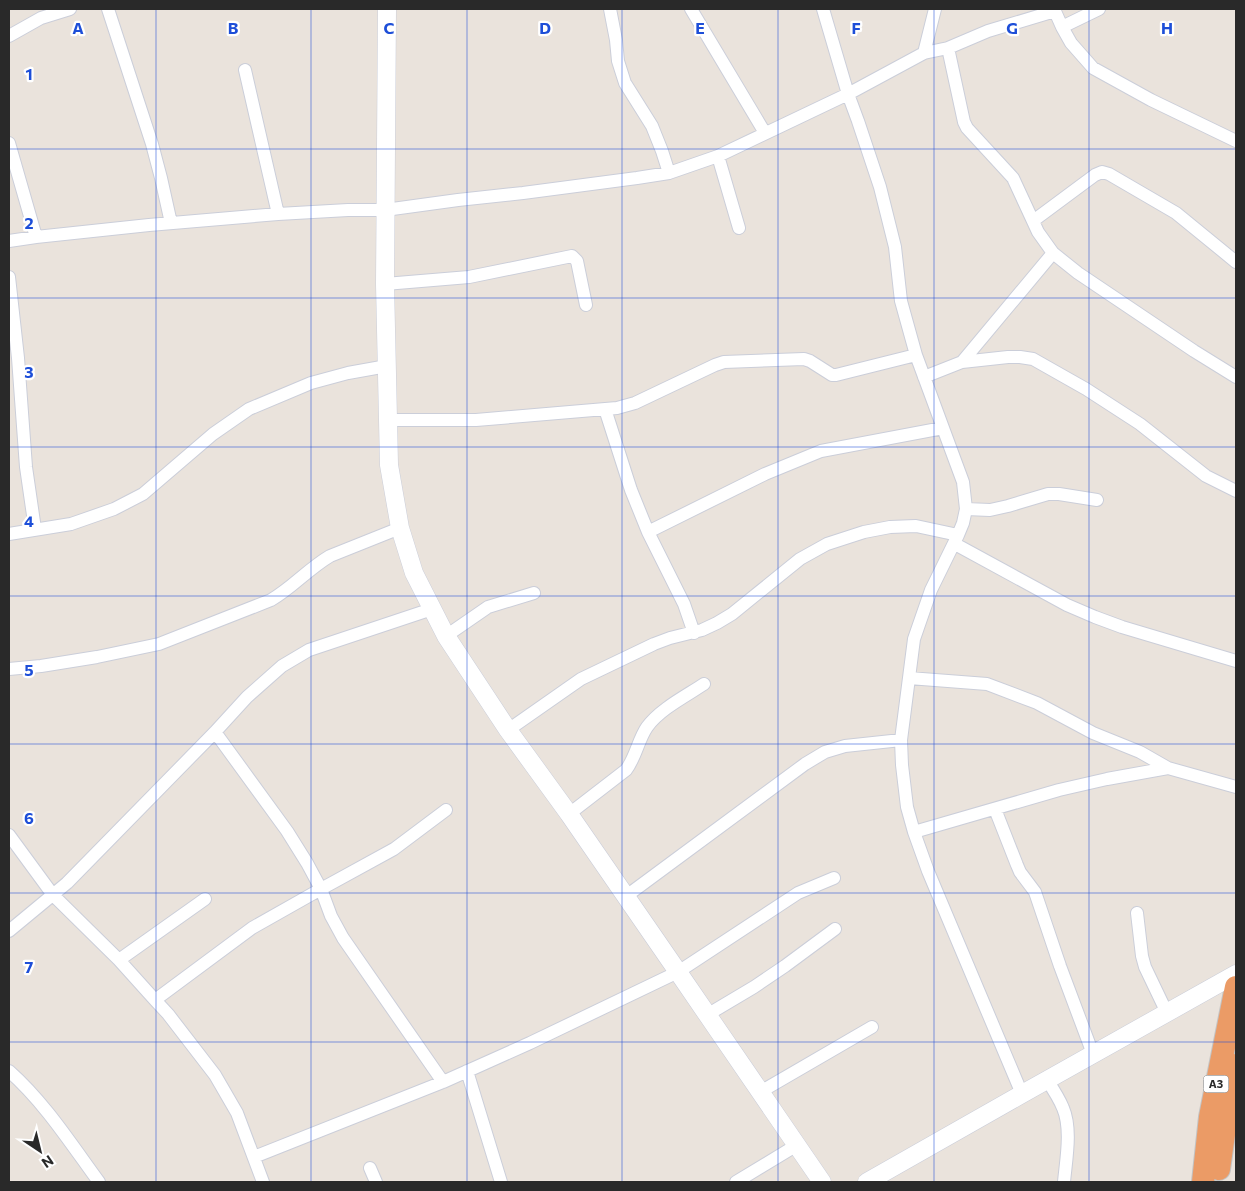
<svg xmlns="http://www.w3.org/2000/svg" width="1245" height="1191" font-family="Commissioner,sans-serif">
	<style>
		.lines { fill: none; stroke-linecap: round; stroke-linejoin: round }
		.street-casing { stroke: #cbced9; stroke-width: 14 }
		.secondary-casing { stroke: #cbced9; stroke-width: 19 }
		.highway-casing { stroke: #c3c3c3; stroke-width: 24 }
		.street { stroke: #fff; stroke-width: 12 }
		.secondary { stroke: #fff; stroke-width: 18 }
		.highway { stroke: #eb9b66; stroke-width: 22 }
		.grid { fill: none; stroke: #1d4ed8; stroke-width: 1; stroke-opacity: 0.55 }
		.labels { text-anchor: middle; stroke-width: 4.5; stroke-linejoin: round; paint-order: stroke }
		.shield { fill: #fff; stroke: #696969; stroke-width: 1 }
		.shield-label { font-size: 11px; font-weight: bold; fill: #292929 }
		.grid-label { font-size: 16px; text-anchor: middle; font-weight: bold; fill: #1d4ed8; stroke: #fff; stroke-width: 4.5; stroke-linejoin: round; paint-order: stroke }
	</style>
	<rect width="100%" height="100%" fill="#eae3dc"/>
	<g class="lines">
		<defs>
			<path id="street" d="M108 9 152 144 161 178 171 223
				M610 9 616 40 618 61 625 83 652 126 662 151 669 173
				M691 9 765 133
				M823 9 848 94 858 121 880 187 895 247 901 301 916 355 963 482 966 509 963 523 958 535 931 590 914 639 901 740 902 765 907 807 914 832 928 871 1022 1094
				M1054 9 1062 27 1071 43 1093 68 1151 100 1236 141
				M1062 27 1099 9
				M9 36 41 18 70 9
				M948 48 964 122 967 128 1013 178 1038 232 1053 253 1078 273 1194 351 1236 377
				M924 53 935 9
				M245 70 278 214
				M9 143 36 237
				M718 156 739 228
				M1033 221 1095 175 1102 172 1109 174 1176 213 1236 262
				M9 241 36 237 149 225 278 214 348 210H385L458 200 523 193 637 178 669 173 718 156 848 94 924 53 948 48 988 31 1055 11
				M9 277 18 358 26 467 35 529
				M385 284 469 277 572 256 577 261 586 305
				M962 362 1053 253
				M924 377 962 362 1008 357H1020L1033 359 1086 389 1140 424 1206 476 1236 491
				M605 409 631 490 648 532 684 604 694 633
				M388 420H476L617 408 635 403 715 365 724 362 804 359 810 361 832 375H836L916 355
				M966 509 990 510 1008 506 1048 494H1059L1097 500
				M648 532 765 474 821 451 943 428
				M9 534 71 524 114 509 143 494 213 434 249 409 311 383 348 373 387 366
				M955 544 1067 605 1095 617 1122 627 1236 661
				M446 636 488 607 534 593
				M9 669 41 666 97 657 159 644 271 600C292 588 308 569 330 556L400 528
				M909 678 987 684 1037 703 1093 733 1140 752 1168 768 1236 787
				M508 730 581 679 654 644 670 638 702 630 717 623 732 614 800 559 827 544 864 532 890 527 916 526 958 535
				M215 732 287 831 307 863 321 889 331 916 343 938 443 1082
				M995 809 1017 865 1020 872 1035 892 1060 966 1093 1054
				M569 814 626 770C636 757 638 740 647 727 660 709 686 696 704 684
				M914 832 1059 790 1107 779 1168 768
				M9 835 53 895 119 960 155 1000 168 1014 215 1075 237 1113 263 1182
				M625 897 805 764 825 752 845 746 901 740
				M1137 913 1142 956 1145 967 1167 1013
				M9 931 67 883 215 732 247 697 282 666 309 650 432 609
				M119 960 205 899
				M155 1000 252 928 321 889 394 849 446 810
				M707 1015 754 987 785 966 835 929
				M9 1071C45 1103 71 1144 99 1182
				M467 1071 501 1182
				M1047 1080C1053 1089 1059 1098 1063 1108 1072 1129 1066 1160 1064 1182
				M760 1092 872 1027
				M254 1157 443 1082 530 1043 678 972 798 893 834 878
				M370 1168 376 1182
				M736 1182 797 1145"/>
			<path id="secondary" d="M387 9 385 284 389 465 400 528 414 573 446 636 508 730 569 814 678 972 822 1182
				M867 1182 1022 1094 1047 1080 1236 974"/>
			<path id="highway" d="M1219 1169 1227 1114 1236 1065
				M1203 1182 1210 1117 1236 987"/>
		</defs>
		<use href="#street" class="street-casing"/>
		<use href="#secondary" class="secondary-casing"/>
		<use href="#highway" class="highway-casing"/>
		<use href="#street" class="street"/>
		<use href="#secondary" class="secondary"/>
		<use href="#highway" class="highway"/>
	</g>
	<path class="grid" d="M156 9V1182M311 9V1182M467 9V1182M622 9V1182M778 9V1182M934 9V1182M1089 9V1182M9 149H1236M9 298H1236M9 447H1236M9 596H1236M9 744H1236M9 893H1236M9 1042H1236"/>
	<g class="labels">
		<rect class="shield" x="1203.5" y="1075.5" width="25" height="17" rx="4"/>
		<g class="shield-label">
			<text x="1216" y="1088">A3</text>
		</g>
	</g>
	<g class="grid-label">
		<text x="78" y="34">A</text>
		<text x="233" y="34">B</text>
		<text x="389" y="34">C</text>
		<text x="545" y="34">D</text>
		<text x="700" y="34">E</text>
		<text x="856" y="34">F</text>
		<text x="1012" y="34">G</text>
		<text x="1167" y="34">H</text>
		<text x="29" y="80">1</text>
		<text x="29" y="229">2</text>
		<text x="29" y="378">3</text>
		<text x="29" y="527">4</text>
		<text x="29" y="676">5</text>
		<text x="29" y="824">6</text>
		<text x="29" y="973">7</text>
	</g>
	<rect width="1245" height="1191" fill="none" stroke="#292929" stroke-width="20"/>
	<g transform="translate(40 1151) rotate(145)" stroke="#ffffff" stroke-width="4" paint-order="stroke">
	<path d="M0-4L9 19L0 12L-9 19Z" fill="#292929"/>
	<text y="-8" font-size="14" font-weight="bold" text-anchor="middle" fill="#292929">N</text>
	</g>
</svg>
